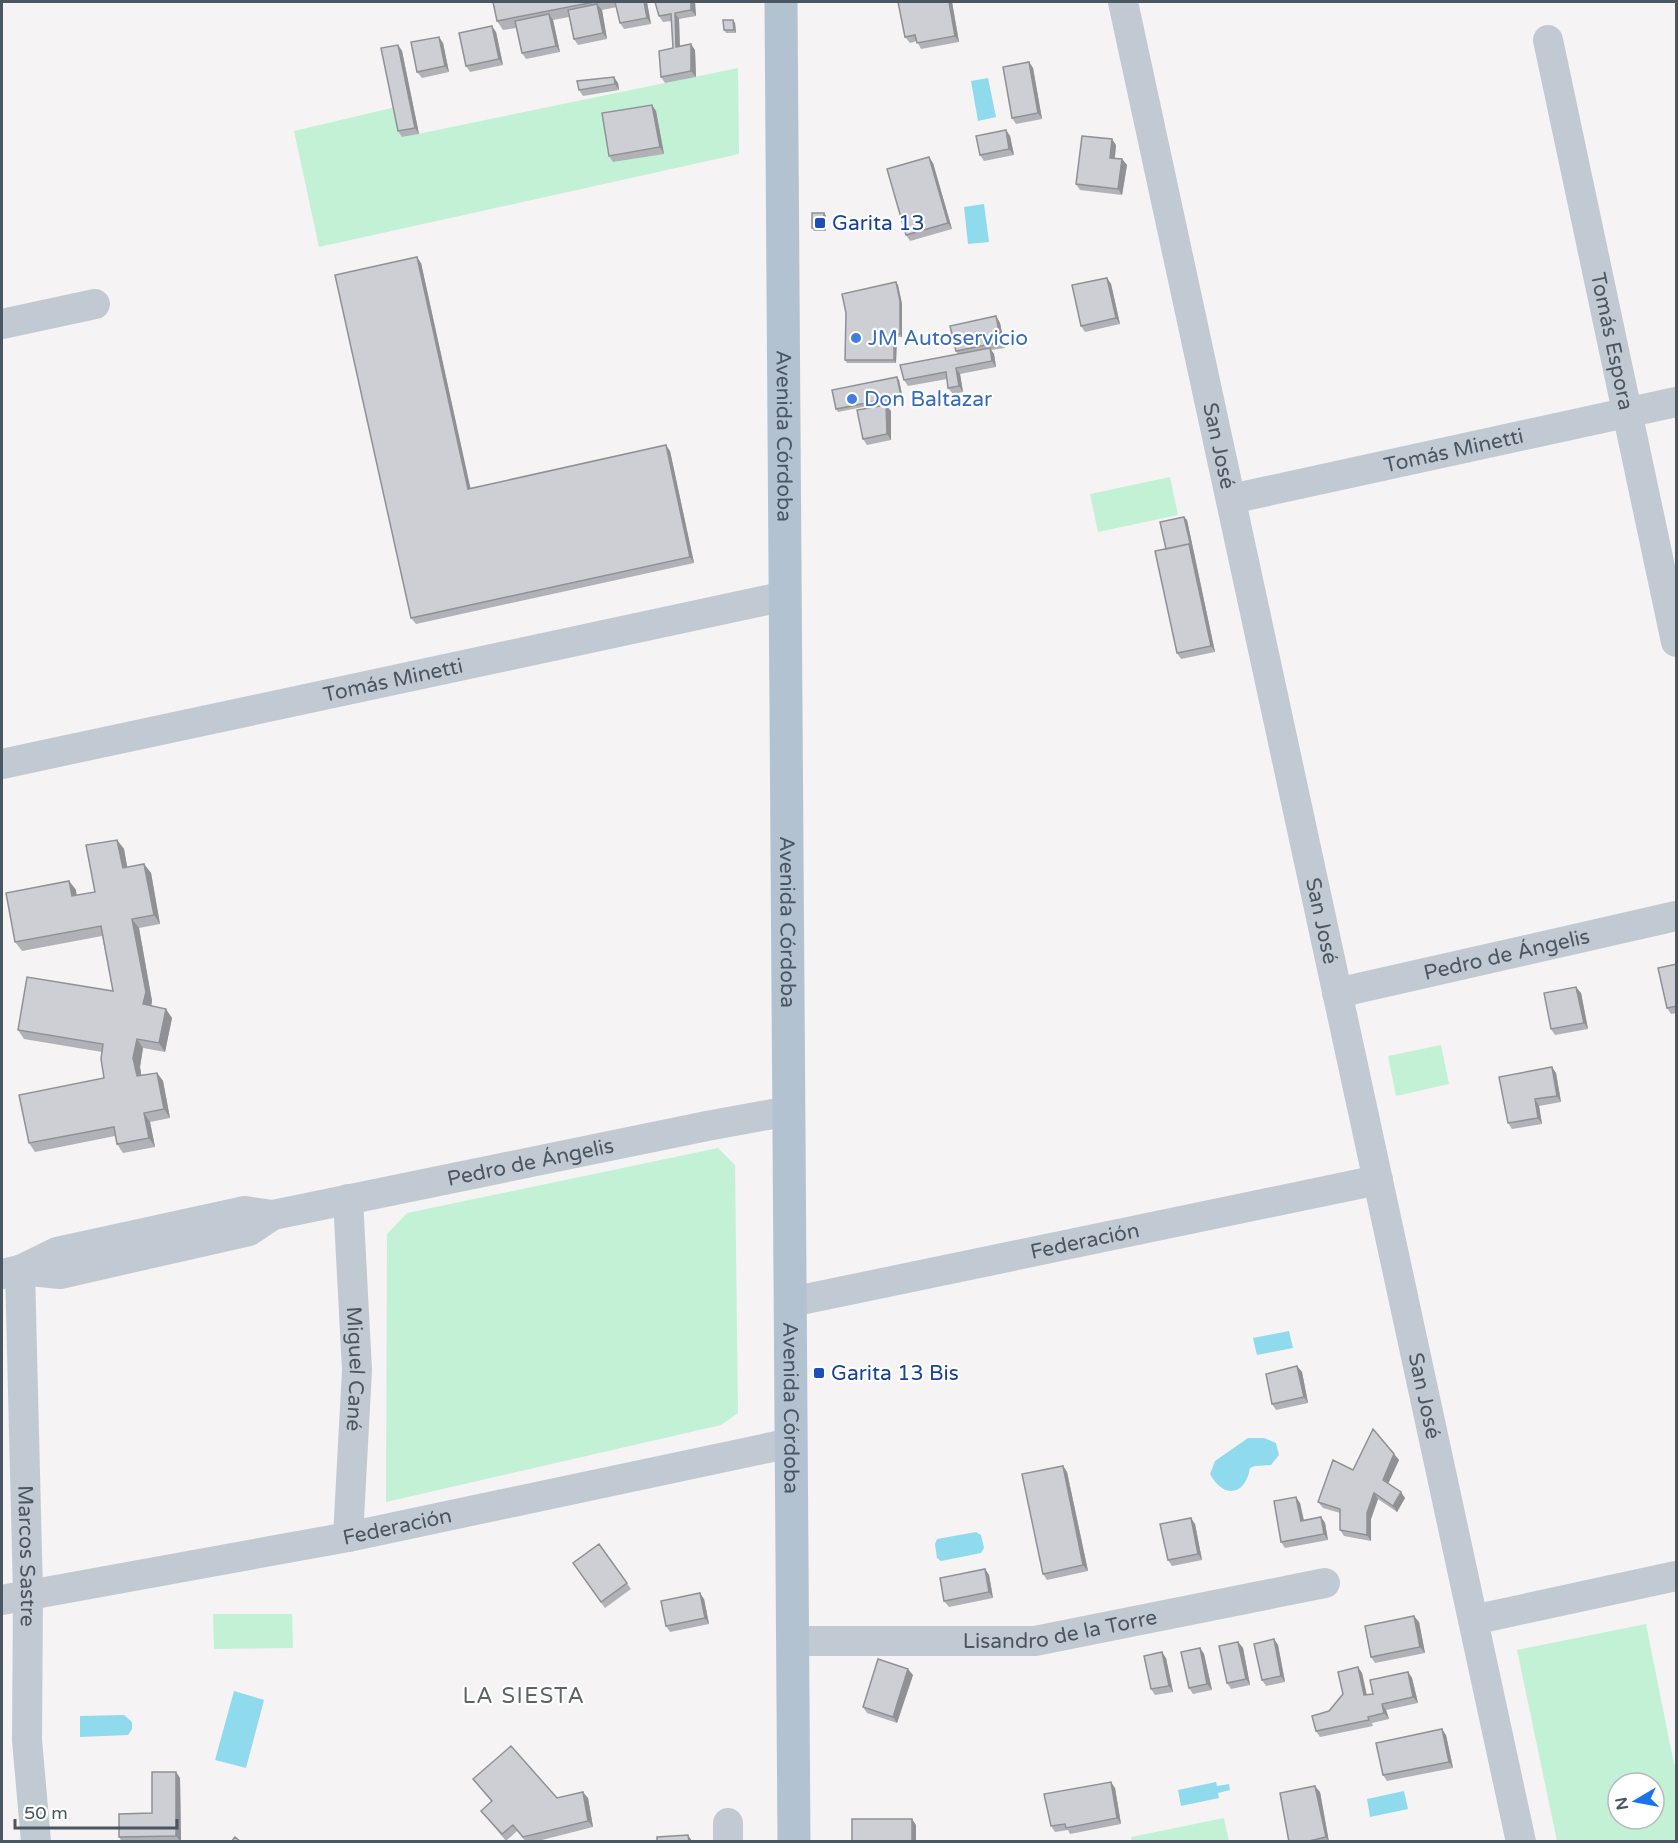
<svg xmlns="http://www.w3.org/2000/svg" width="1678" height="1843" font-family="'Varela Round',sans-serif">
	<style>
		.green { fill: #c3f1d5; fill-rule: evenodd }
		.water { fill: #90daee }
		.lines { fill: none; stroke-linecap: round; stroke-linejoin: round }
		.minor { stroke: #c1cad2; stroke-width: 30 }
		.major { stroke: #b3c2d1; stroke-width: 33 }
		.wall { fill: #b0b2b7 }
		.shaded-wall { fill: #909195 }
		.building { fill: #cdcfd5; stroke: #909195; stroke-width: 1.5 }
		.transit-dot { fill: #1a4fb4; stroke: #fff; stroke-width: 2 }
		.shop-dot { fill: #3f7fe0; stroke: #fff; stroke-width: 2 }
		.labels { text-anchor: middle; stroke-width: 4.5; stroke-linejoin: round; paint-order: stroke }
		.transit-label { font-size: 21px; fill: #164399; stroke: #fff; text-anchor: start }
		.shop-label { font-size: 21px; fill: #366cbe; stroke: #fff; text-anchor: start }
		.street-label { font-size: 21px; fill: #4a5661; stroke: #fff }
		.neighbourhood-label { font-size: 22px; letter-spacing: 1.5px; fill: #5f6368; stroke: #fff }
	</style>
	<rect width="100%" height="100%" fill="#f5f3f3"/>
	<path class="green" d="M738 68 739 154 319 247 294 131 396 107 403 137Z
		M1170 477 1178 515 1098 532 1090 494Z
		M1441 1045 1449 1084 1396 1096 1388 1056Z
		M718 1148 735 1165 738 1413 721 1425 386 1502 387 1234 407 1213Z
		M213 1614H292L293 1648 214 1649Z
		M1646 1624 1674 1764H1676V1841H1557L1517 1650ZM1618 1783H1654V1819H1618Z
		M1224 1818 1229 1841H1132L1131 1837Z"/>
	<path class="water" d="M988 78 996 117 978 121 971 81Z
		M984 204 989 242 968 244 964 207Z
		M1289 1331 1293 1348 1257 1355 1253 1338Z
		M1248 1438H1264L1276 1443 1279 1455 1271 1465 1255 1466 1250 1468C1245 1497 1223 1498 1210 1474L1215 1461Z
		M976 1532 981 1535 984 1548 981 1553 941 1561 937 1558 935 1544 937 1539Z
		M234 1691 264 1700 246 1768 215 1760Z
		M124 1715 132 1722V1729L128 1735 80 1737V1716Z
		M1216 1782 1217 1786 1229 1784 1230 1790 1218 1793 1219 1798 1181 1806 1178 1790Z
		M1404 1791 1408 1809 1370 1817 1367 1799Z"/>
	<g class="lines">
		<g class="minor">
			<path id="s1" d="M1123 2 1521 1842"/>
			<path id="s2" d="M1548 40 1676 642"/>
			<path d="M2 324 95 304"/>
			<path id="s3" d="M1231 499 1676 402"/>
			<path id="s4" d="M2 764 786 596"/>
			<path id="s5" d="M1337 993 1676 916"/>
			<path id="s6" d="M348 1199 357 1370 348 1537"/>
			<path id="s7" d="M20 1270 28 1594 27 1740 36 1842"/>
			<path d="M20 1270 60 1274 249 1231 273 1215"/>
			<path id="s8" d="M2 1274 20 1270 57 1252 245 1211 273 1215 707 1126 789 1111"/>
			<path id="s9" d="M791 1302 1378 1180"/>
			<path id="s10" d="M2 1600 348 1537 791 1443"/>
			<path d="M1473 1620 1676 1576"/>
			<path id="s11" d="M793 1641H1035L1325 1583"/>
			<path d="M728 1823V1842"/>
		</g>
		<path class="major" id="s12" d="M781 2 794 1842"/>
	</g>
	<path class="wall" d="M493 2H647L651 24 624 29 620 23 617 7 602 10 607 39 578 45 574 39 569 17 553 20 560 52 526 59 522 53 516 28 503 30 497 21Z
		M695 2 696 16 679 19 680 46 695 50 696 77 665 83 661 77 673 48 672 21 663 22 659 16Z
		M952 2 959 42 921 49 917 41 910 43 905 37Z
		M733 20 735 23 736 33H726L724 30Z
		M496 32 503 65 470 72 466 66Z
		M443 43 449 72 422 78 417 72Z
		M398 45 402 51 419 134 402 137 398 131Z
		M1029 62 1033 68 1042 119 1016 124 1012 118Z
		M618 83 619 90 583 96 579 90Z
		M656 111 664 154 613 162 609 156Z
		M1006 130 1010 136 1014 155 984 161 980 155Z
		M1116 145 1115 158 1122 159 1127 165 1122 195 1080 190 1076 184Z
		M933 163 952 229 910 241 906 235Z
		M824 213 826 216V231H814L812 228Z
		M421 263 470 488 670 451 694 563 416 624 411 618Z
		M1107 278 1111 284 1120 324 1085 332 1081 326Z
		M898 285 902 304V337H897L896 363H847L845 360 846 313Z
		M996 316 1000 323 1005 348 991 350 994 354 996 367 960 374 963 392 953 394 948 388 947 379 908 386 904 380 958 354 956 351Z
		M899 380 903 399 838 412 836 409Z
		M891 411V440L867 445 863 439Z
		M1184 517 1187 520 1215 652 1181 659 1177 653 1166 549Z
		M117 840 124 849 127 867 144 864 151 873 160 924 139 928 152 1001 151 1006 172 1018 165 1052 143 1048 140 1067 141 1075 157 1073 163 1081 170 1118 150 1122 155 1147 123 1153 117 1144 115 1136 35 1152 29 1143 104 1078 102 1052 24 1039 18 1030 113 991 102 936 22 951 15 942 69 881 76 890V896L95 892Z
		M1677 964V1013L1671 1014 1667 1008Z
		M1581 993 1588 1029 1555 1035 1551 1029Z
		M1556 1073 1561 1102 1539 1106 1542 1124 1512 1129 1508 1123Z
		M1297 1366 1302 1372 1308 1403 1276 1410 1272 1404Z
		M1394 1454 1399 1460 1388 1484 1405 1498 1397 1512 1378 1499 1371 1519V1541L1344 1536 1340 1530V1513L1323 1508 1318 1502 1353 1470Z
		M1063 1466 1067 1472 1088 1571 1047 1580 1043 1574Z
		M1300 1503 1304 1520 1321 1517 1325 1523 1328 1540 1285 1548 1281 1542Z
		M1195 1524 1202 1560 1172 1566 1168 1560Z
		M599 1544 631 1589 605 1608 573 1563Z
		M985 1569 989 1575 993 1598 949 1607 944 1601Z
		M704 1599 709 1624 670 1632 666 1626Z
		M1419 1622 1425 1653 1375 1663 1371 1657Z
		M1274 1639 1278 1645 1285 1682 1266 1686 1262 1680Z
		M1238 1642 1243 1648 1250 1685 1231 1689 1227 1683Z
		M1200 1648 1204 1654 1212 1690 1193 1694 1189 1688Z
		M1166 1658 1173 1692 1155 1695 1151 1689Z
		M1358 1667 1362 1673 1367 1695 1373 1694 1408 1672 1412 1678 1418 1703 1386 1710 1389 1719 1372 1723 1373 1726 1320 1737 1316 1731 1329 1711 1343 1694Z
		M913 1675 897 1723 867 1713 863 1707Z
		M1446 1735 1453 1768 1387 1781 1383 1775Z
		M176 1772 180 1778 181 1842H122L119 1837 152 1813Z
		M473 1779 557 1798H588L593 1827 534 1842H526L517 1831 506 1841 481 1811 492 1802Z
		M1115 1788 1121 1824 1070 1834 1068 1830 1055 1832 1051 1826Z
		M1320 1792 1329 1842H1289Z"/>
	<path class="shaded-wall" d="M644 2H647L651 24 647 18Z
		M691 2H695L696 16 691 10Z
		M949 2H952L959 42 955 36Z
		M597 4 602 10 607 39 603 33Z
		M675 13 679 19 680 53 676 47Z
		M549 14 553 20 560 52 556 46Z
		M733 20 735 23 736 33 734 30Z
		M492 26 496 32 503 65 499 59Z
		M439 37 443 43 449 72 445 66Z
		M691 44 695 50 696 77 691 71Z
		M398 45 402 51 419 134 415 128Z
		M1029 62 1033 68 1042 119 1038 113Z
		M614 77 618 83 619 90 615 84Z
		M652 105 656 111 664 154 660 147Z
		M1006 130 1010 136 1014 155 1009 149Z
		M1112 139 1116 145 1114 164 1110 158Z
		M929 157 933 163 952 229 948 223Z
		M1122 159 1127 165 1122 195 1118 189Z
		M824 213 826 216V231L824 228Z
		M417 257 421 263 472 495 468 489Z
		M1107 278 1111 284 1120 324 1116 318Z
		M896 282 898 285 902 304V337L900 334Z
		M996 316 1000 323 1005 348 1001 342Z
		M894 334 897 337 896 363 894 360Z
		M990 348 994 354 996 367 992 361Z
		M956 368 960 374 963 392 959 386Z
		M897 377 899 380 903 399 901 396Z
		M886 405 891 411V440L887 434Z
		M666 445 670 451 694 563 690 557Z
		M1184 517 1187 520 1215 652 1211 646 1189 544Z
		M117 840 124 849 129 877 123 868Z
		M144 864 151 873 160 924 154 915Z
		M69 881 76 890 78 905 72 896Z
		M132 919 139 928 152 1001 150 1013 143 1004Z
		M1576 987 1581 993 1588 1029 1584 1023Z
		M166 1009 172 1018 165 1052 159 1043Z
		M137 1039 143 1048 140 1067 143 1085 137 1076 133 1058Z
		M1552 1067 1556 1073 1561 1102 1557 1096Z
		M157 1073 163 1081 170 1118 164 1109Z
		M1535 1099 1539 1106 1542 1124 1538 1118Z
		M144 1113 150 1122 155 1147 149 1138Z
		M1297 1366 1302 1372 1308 1403 1304 1397Z
		M1394 1454 1399 1460 1387 1486 1383 1480Z
		M1063 1466 1067 1472 1088 1571 1083 1565Z
		M1401 1492 1405 1498 1397 1512 1393 1506Z
		M1374 1493 1378 1499 1371 1519V1541L1367 1535V1513Z
		M1296 1497 1300 1503 1305 1527 1301 1521Z
		M1321 1517 1325 1523 1328 1540 1324 1534Z
		M1191 1518 1195 1524 1202 1560 1198 1554Z
		M985 1569 989 1575 993 1598 989 1592Z
		M700 1593 704 1599 709 1624 705 1618Z
		M1414 1616 1419 1622 1425 1653 1420 1647Z
		M1274 1639 1278 1645 1285 1682 1281 1676Z
		M1238 1642 1243 1648 1250 1685 1246 1679Z
		M1200 1648 1204 1654 1212 1690 1207 1684Z
		M1162 1652 1166 1658 1173 1692 1169 1686Z
		M1358 1667 1362 1673 1368 1702 1364 1695Z
		M908 1669 913 1675 897 1723 893 1717Z
		M1408 1672 1412 1678 1418 1703 1413 1697Z
		M1382 1704 1386 1710 1389 1719 1384 1713Z
		M1442 1729 1446 1735 1453 1768 1449 1762Z
		M176 1772 180 1778 181 1842 176 1836Z
		M1111 1782 1115 1788 1121 1824 1117 1818Z
		M1315 1786 1320 1792 1329 1842 1326 1837Z
		M583 1792 588 1798 593 1827 588 1821Z
		M912 1819 916 1825V1842H912Z
		M688 1835 692 1841V1842H689Z"/>
	<path class="building" d="M493 2H594L497 21Z
		M615 2H644L647 18 620 23Z
		M655 2H691V10L675 13 676 47 691 44V71L661 77 659 51 673 48 671 14 659 16Z
		M898 2H949L955 36 917 43 915 35 905 37Z
		M597 4 603 33 574 39 568 10Z
		M549 14 556 46 522 53 515 21Z
		M723 20H733L734 30H724Z
		M492 26 499 59 466 66 459 33Z
		M439 37 445 66 417 72 411 42Z
		M398 45 415 128 398 131 381 48Z
		M1029 62 1038 113 1012 118 1003 67Z
		M614 77 615 84 579 90 577 81Z
		M652 105 660 147 609 156 602 113Z
		M1006 130 1009 149 980 155 976 136Z
		M1082 136 1112 139 1110 158 1122 159 1118 189 1076 184Z
		M929 157 948 223 906 235 887 169Z
		M812 213H824V228H812Z
		M417 257 468 489 666 445 690 557 411 618 335 275Z
		M1107 278 1116 318 1081 326 1072 285Z
		M896 282 900 301V334H894V360H845L846 313 842 294Z
		M996 316 1001 342 956 351 950 326Z
		M990 348 992 361 956 368 959 386 948 388 946 372 904 380 900 365Z
		M897 377 901 396 836 409 832 390Z
		M886 405 887 434 863 439 857 410Z
		M1184 517 1191 547 1189 544 1166 549 1160 522Z
		M1189 544 1211 646 1177 653 1155 551Z
		M117 840 123 868 144 864 154 915 132 919 146 992 143 1004 166 1009 159 1043 137 1039 133 1058 137 1076 157 1073 164 1109 144 1113 149 1138 117 1144 114 1127 29 1143 19 1095 104 1078 101 1059 103 1044 18 1030 27 977 113 991 101 926 15 942 6 893 69 881 72 896 95 892 86 845Z
		M1677 964V1006L1667 1008 1658 968Z
		M1576 987 1584 1023 1551 1029 1544 993Z
		M1552 1067 1557 1096 1535 1099 1538 1118 1508 1123 1499 1077Z
		M1297 1366 1304 1397 1272 1404 1266 1374Z
		M1373 1429 1394 1454 1383 1480 1401 1492 1393 1506 1374 1493 1367 1513V1535L1340 1530V1509L1318 1502 1333 1460 1353 1470Z
		M1063 1466 1083 1565 1043 1574 1022 1474Z
		M1296 1497 1301 1521 1321 1517 1324 1534 1281 1542 1274 1501Z
		M1191 1518 1198 1554 1168 1560 1160 1524Z
		M599 1544 627 1583 601 1602 573 1563Z
		M985 1569 989 1592 944 1601 940 1578Z
		M700 1593 705 1618 666 1626 661 1601Z
		M1414 1616 1420 1647 1371 1657 1365 1626Z
		M1274 1639 1281 1676 1262 1680 1254 1644Z
		M1238 1642 1246 1679 1227 1683 1219 1646Z
		M1200 1648 1207 1684 1189 1688 1181 1652Z
		M1162 1652 1169 1686 1151 1689 1144 1656Z
		M878 1659 908 1669 893 1717 863 1707Z
		M1358 1667 1364 1695 1373 1694 1370 1680 1408 1672 1413 1697 1382 1704 1384 1713 1368 1717 1369 1720 1316 1731 1312 1716 1329 1711 1343 1694 1338 1672Z
		M1442 1729 1449 1762 1383 1775 1376 1743Z
		M511 1746 557 1798 583 1792 588 1821 523 1837 513 1825 502 1834 481 1811 492 1801 473 1779Z
		M152 1772H176V1836L119 1837V1814L152 1813Z
		M1111 1782 1117 1818 1066 1828 1065 1824 1051 1826 1044 1794Z
		M1315 1786 1326 1837 1305 1842H1289L1280 1793Z
		M852 1819H912V1842H852Z
		M688 1835 689 1842H657V1837Z
		M235 1837 241 1842H231Z"/>
	<g class="transit-dot">
		<rect x="814" y="217" width="12" height="12" rx="3"/>
		<rect x="813" y="1367" width="12" height="12" rx="3"/>
	</g>
	<g class="shop-dot">
		<circle cx="856" cy="338" r="6"/>
		<circle cx="852" cy="399" r="6"/>
	</g>
	<g class="labels">
		<g class="transit-label">
			<text x="832" y="230">Garita 13</text>
			<text x="831" y="1380">Garita 13 Bis</text>
		</g>
		<g class="shop-label">
			<text x="868" y="345">JM Autoservicio</text>
			<text x="864" y="406">Don Baltazar</text>
		</g>
		<g class="street-label">
			<text dy="7" stroke="none"><textPath href="#s2" startOffset="308">Tomás Espora</textPath></text>
			<text dy="7" stroke="none"><textPath href="#s12" startOffset="434">Avenida Córdoba</textPath></text>
			<text dy="7" stroke="none"><textPath href="#s1" startOffset="454">San José</textPath></text>
			<text dy="7" stroke="none"><textPath href="#s3" startOffset="228">Tomás Minetti</textPath></text>
			<text dy="7" stroke="none"><textPath href="#s4" startOffset="400">Tomás Minetti</textPath></text>
			<text dy="7" stroke="none"><textPath href="#s1" startOffset="940">San José</textPath></text>
			<text dy="7" stroke="none"><textPath href="#s12" startOffset="920">Avenida Córdoba</textPath></text>
			<text dy="7" stroke="none"><textPath href="#s5" startOffset="174">Pedro de Ángelis</textPath></text>
			<text dy="7" stroke="none"><textPath href="#s8" startOffset="543">Pedro de Ángelis</textPath></text>
			<text dy="7" stroke="none"><textPath href="#s9" startOffset="300">Federación</textPath></text>
			<text dy="7" stroke="none"><textPath href="#s6" startOffset="170">Miguel Cané</textPath></text>
			<text dy="7" stroke="none"><textPath href="#s1" startOffset="1426">San José</textPath></text>
			<text dy="7" stroke="none"><textPath href="#s12" startOffset="1406">Avenida Córdoba</textPath></text>
			<text dy="7" stroke="none"><textPath href="#s10" startOffset="402">Federación</textPath></text>
			<text dy="7" stroke="none"><textPath href="#s7" startOffset="286">Marcos Sastre</textPath></text>
			<text dy="7" stroke="none"><textPath href="#s11" startOffset="268">Lisandro de la Torre</textPath></text>
		</g>
		<g class="neighbourhood-label">
			<text x="524" y="1703">LA SIESTA</text>
		</g>
	</g>
	<rect width="1678" height="1843" fill="none" stroke="#4a5661" stroke-width="6"/>
	<g transform="translate(1636 1801) rotate(260)"><circle r="28" fill="#ffffff" stroke="#b7bbc0" stroke-width="1.5"/>
	<path d="M0-4.5L10 22L0 15L-10 22Z" fill="#1a73e8"/>
	<text y="-9" font-size="16" font-weight="bold" text-anchor="middle" fill="#4a5661">N</text>
	</g>
	<path d="M15 1819v9h162v-9" fill="none" stroke="#4a5661" stroke-width="3"/>
	<text x="24" y="1819" font-size="18" fill="#4a5661" stroke="#ffffff" stroke-width="4.5" paint-order="stroke">50 m</text>
</svg>
